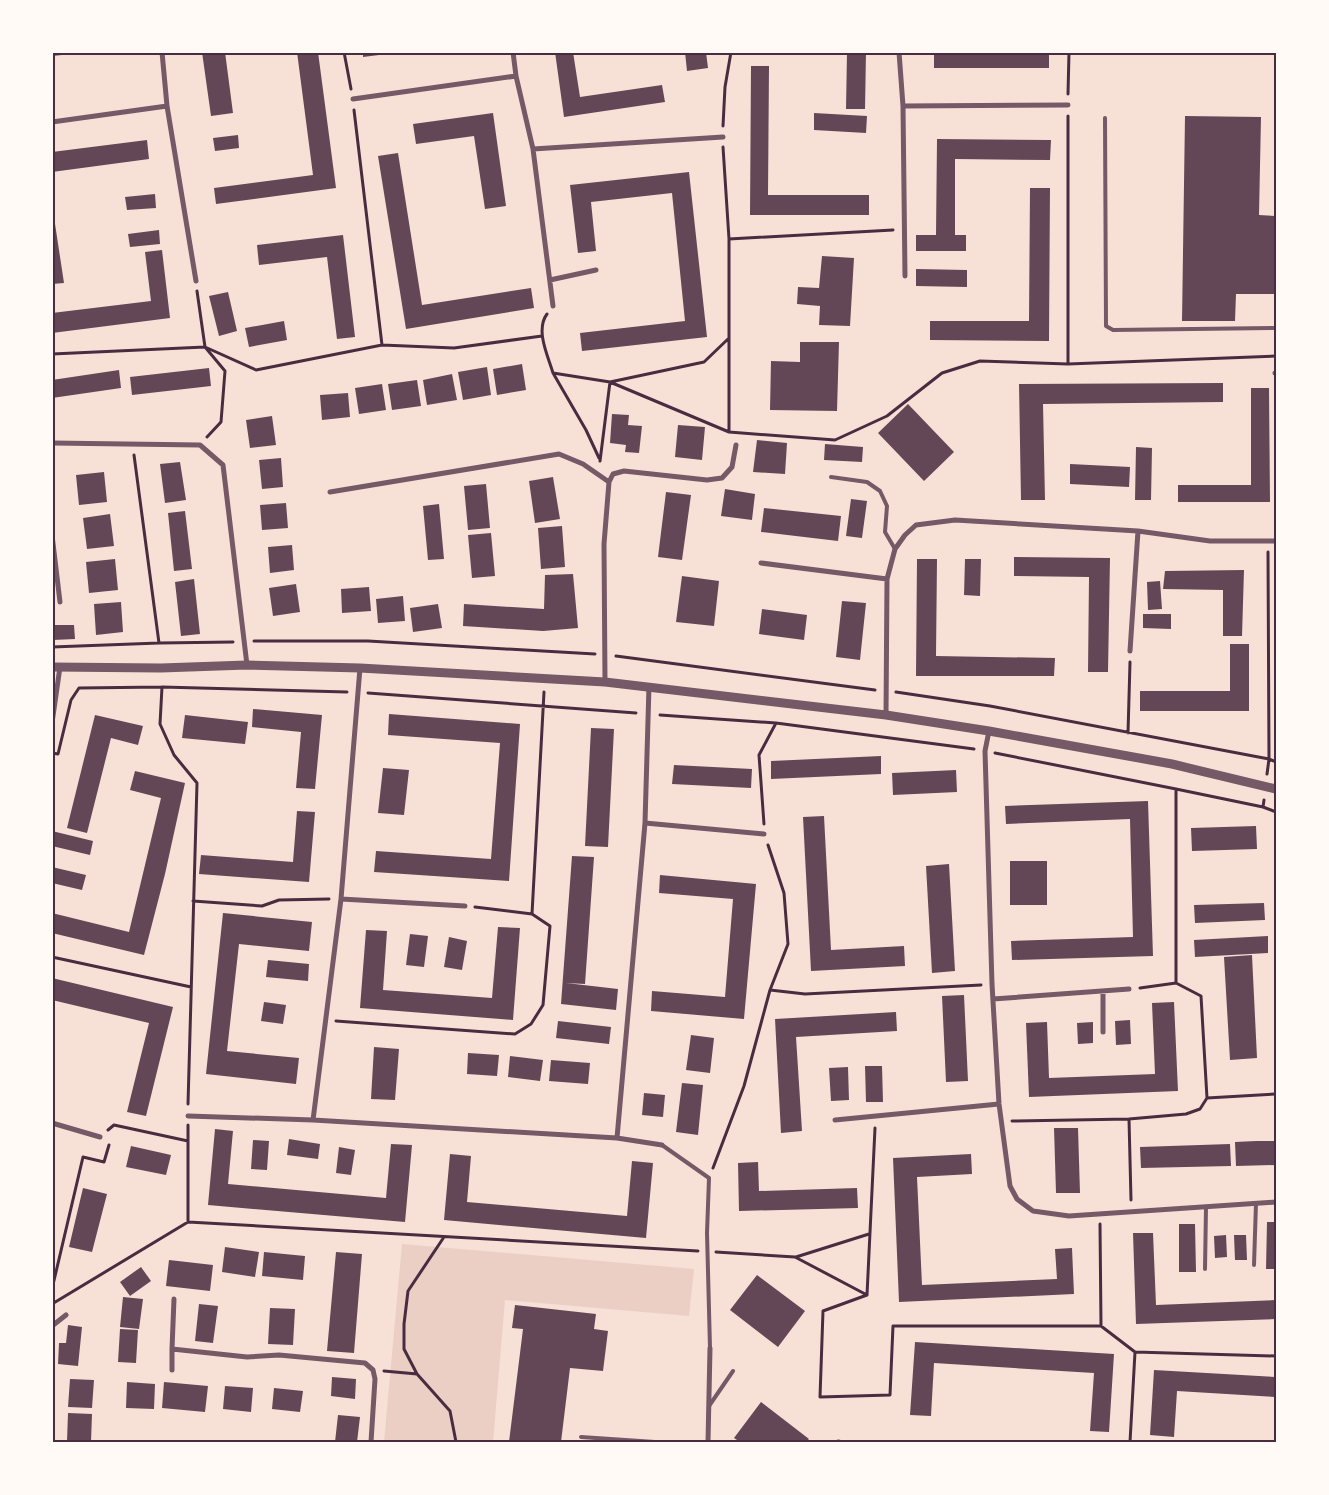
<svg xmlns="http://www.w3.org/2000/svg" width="1329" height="1495" font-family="'Public Sans',sans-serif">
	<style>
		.green { fill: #ebcfc5 }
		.building { fill: #644757 }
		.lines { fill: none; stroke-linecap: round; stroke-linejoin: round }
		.path { stroke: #4a2c40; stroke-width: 3 }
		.service { stroke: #755966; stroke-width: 4 }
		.minor { stroke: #755966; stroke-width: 5 }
		.tertiary { stroke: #755966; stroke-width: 9 }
		.neatline { fill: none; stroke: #4a2c40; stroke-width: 2 }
	</style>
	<rect width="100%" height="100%" fill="#f7e1d7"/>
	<path class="green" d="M402 1244 694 1269 689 1316 505 1300 493 1442H384Z"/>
	<path class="building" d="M52 52H72V54L52 56Z
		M202 52H225L233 113 211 116Z
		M297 52H318L336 188 216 204 214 188 313 175Z
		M363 52H387V54L363 57Z
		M555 52H573L580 97 662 85 665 102 564 117Z
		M685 52H706L708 68 687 71Z
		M847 52H866L865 109H846Z
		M934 52H1049V68H934Z
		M751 66H769L768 195H869V215H750Z
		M493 113 506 206 485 209 474 136 416 144 413 124Z
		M814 113 867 116 866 133 814 130Z
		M1185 116 1261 117 1259 215 1276 216V294H1236L1235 321H1182Z
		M238 135 239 148 215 151 213 138Z
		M937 139 1051 140 1050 160 955 159V235H966V251H916V235H936Z
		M147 140 149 159 52 172V152Z
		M398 153 422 305 531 288 534 308 406 329 378 156Z
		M689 172 707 337 582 351 580 333 685 321 672 193 591 202 596 251 578 253 570 185Z
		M1030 188H1050L1049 341 930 340V321H1029Z
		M155 194 156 208 127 210 125 197Z
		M52 204 64 283 52 284Z
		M159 230 160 244 130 247 128 234Z
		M343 235 355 337 337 339 327 257 259 265 257 245Z
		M162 250 170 318 52 333V313L151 301 145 252Z
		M822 256 854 258 850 326 819 325 820 306 797 304 798 287 819 288Z
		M916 269 967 270V287L916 286Z
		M228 292 237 331 219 336 209 296Z
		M284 321 287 340 249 347 245 328Z
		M800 342H839L837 411 770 410 771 361 800 362Z
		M522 364 526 390 497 395 493 369Z
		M487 367 491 395 463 400 458 372Z
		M209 368 211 386 132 395 130 377Z
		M119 370 121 388 52 398V380Z
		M452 374 457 400 427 405 423 380Z
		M417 380 421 406 392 410 388 384Z
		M1223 383V402L1043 404 1045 500H1021L1019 384Z
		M382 384 386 410 359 414 355 388Z
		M1251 388H1269L1270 502H1178V485H1251Z
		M348 393 350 417 322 420 320 395Z
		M908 404 954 452 924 481 878 433Z
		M612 414 629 415 628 425 642 426 639 453 625 452 626 445 610 443Z
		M272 416 276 445 250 448 246 420Z
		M678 425 705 427 702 460 675 457Z
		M757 440 787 443 785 474 753 472Z
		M825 444 863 447 862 462 824 460Z
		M1136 447 1152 448 1151 500H1135Z
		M281 458 283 487 262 489 259 460Z
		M180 462 186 500 165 503 160 464Z
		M1070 464 1130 467 1129 487 1070 484Z
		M104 472 107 502 79 505 76 475Z
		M553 477 560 519 535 523 529 481Z
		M486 484 490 528 468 530 464 486Z
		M725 489 755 494 752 520 721 516Z
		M666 492 691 495 682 560 658 557Z
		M851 499 867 501 862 538 846 536Z
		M286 503 288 528 262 530 260 505Z
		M439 504 444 559 428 560 423 506Z
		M764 508 841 516 838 541 761 532Z
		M185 511 192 569 174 571 168 513Z
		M110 514 114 546 87 549 83 518Z
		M562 526 565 567 541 569 538 528Z
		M491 533 495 576 472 578 468 535Z
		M292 545 294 570 270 573 268 547Z
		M1014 557 1110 558 1108 672H1088L1089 577 1014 576Z
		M115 559 118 590 89 593 86 562Z
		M917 559H937L936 656 1055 658 1054 676H916Z
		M965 559H981L980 596 964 595Z
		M1244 570 1242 636H1223V590L1163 589 1165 571Z
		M573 574 578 628 543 631 463 626 464 604 544 609 545 575Z
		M682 576 719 581 714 626 676 622Z
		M194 579 200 634 181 636 175 582Z
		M1160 581 1162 609 1148 610 1147 582Z
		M296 584 300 612 273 616 269 588Z
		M369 587 371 611 342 613 341 589Z
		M403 596 405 621 378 623 376 599Z
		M842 601 866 603 860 660 836 657Z
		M121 602 123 632 96 635 94 604Z
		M438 604 442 628 413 632 410 608Z
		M762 609 807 615 804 640 759 634Z
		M1143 614H1171V629L1143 628Z
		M53 625H74L75 639 53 640Z
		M1230 644H1249V711H1140V691H1230Z
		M253 709 322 715 315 789 296 788 301 732 252 727Z
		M389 714 520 724 509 881 374 872 376 851 491 859 500 743 388 735Z
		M95 715 143 726 138 745 111 738 87 833 67 828Z
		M185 715 248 722 245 744 182 738Z
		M591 728 614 729 608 847 585 846Z
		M881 756V774L771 779V761Z
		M674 765 752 769 751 788 672 784Z
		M383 768 409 770 404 815 378 813Z
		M956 770 957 792 893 795 892 773Z
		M135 771 185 783 165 874 144 955 52 933V913L129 932 161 798 130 790Z
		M1148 801 1153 956 1012 960 1011 941 1133 937 1130 819 1006 824 1005 806Z
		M297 811 315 812 309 882 199 874 201 855 293 862Z
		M824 816 831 950 904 946 905 966 811 971 803 817Z
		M1256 826 1257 849 1192 851 1191 828Z
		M52 831 93 841 90 855 52 846Z
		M572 856 594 857 585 984 566 983 618 989 616 1010 561 1004Z
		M1010 861H1047V905H1010Z
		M949 864 955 971 932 973 926 866Z
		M52 867 86 875 82 890 52 883Z
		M660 875 756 884 744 1019 651 1011 652 991 725 997 733 899 659 893Z
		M1264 903 1265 920 1195 923 1194 905Z
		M223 913 312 922 309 951 239 944 227 1051 299 1058 296 1084 206 1074Z
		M498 927 520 928 513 1020 360 1008 366 930 387 931 383 990 492 998Z
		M410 934 428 936 424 967 406 965Z
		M1268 936V953L1195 957 1194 940Z
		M449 937 467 941 462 970 444 967Z
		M1252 955 1257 1058 1230 1060 1224 957Z
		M268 960 309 964 308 981 266 977Z
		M52 978 173 1007 146 1116 127 1112 149 1023 52 1000Z
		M964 995 968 1081 946 1082 942 996Z
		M264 1002 286 1005 283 1024 261 1021Z
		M1174 1002 1178 1091 1029 1097 1026 1023 1047 1022 1049 1078 1155 1074 1152 1003Z
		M896 1012 897 1031 796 1037 802 1131 781 1133 775 1019Z
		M1130 1020 1131 1044 1116 1045 1115 1021Z
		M558 1021 611 1027 609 1044 556 1038Z
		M1093 1022V1043L1078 1044 1077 1023Z
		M691 1035 714 1038 710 1073 686 1070Z
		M374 1047 399 1049 395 1100 371 1099Z
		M468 1053 499 1055 497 1076 467 1074Z
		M510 1056 543 1060 540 1081 508 1077Z
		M551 1060 590 1063 588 1084 549 1081Z
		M865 1066H882L883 1102H866Z
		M848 1067 849 1100 831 1101 829 1068Z
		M682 1083 703 1085 698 1135 676 1132Z
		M644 1093 665 1095 663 1117 642 1115Z
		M1054 1128H1078L1080 1193H1056Z
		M215 1129 233 1131 228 1184 386 1198 391 1144 412 1145 405 1222 208 1205Z
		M289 1139 320 1144 318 1159 287 1155Z
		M253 1140 269 1141 267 1170 251 1169Z
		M1256 1141H1276V1165L1236 1166 1235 1142Z
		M1230 1144 1231 1166 1141 1168 1140 1147Z
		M131 1146 171 1155 166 1175 126 1167Z
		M339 1147 355 1150 351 1175 336 1173Z
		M450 1154 471 1156 467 1202 627 1216 632 1161 653 1163 646 1238 444 1220Z
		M971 1154 972 1174 917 1177 922 1285 1057 1279 1055 1249 1072 1248 1074 1294 899 1302 893 1158Z
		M758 1162 759 1191 857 1188 858 1208 739 1211 738 1163Z
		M83 1188 107 1194 92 1252 69 1247Z
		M1267 1222H1276V1269H1266Z
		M1179 1224H1195L1196 1272H1179Z
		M1133 1233H1153L1156 1305 1276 1300V1319L1136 1324Z
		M1226 1235 1227 1257 1215 1258 1214 1236Z
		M1234 1235H1246L1247 1260H1235Z
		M225 1247 259 1252 255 1277 222 1272Z
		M264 1252 305 1256 303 1280 262 1276Z
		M336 1252 362 1254 354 1353 327 1351Z
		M169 1260 213 1265 210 1291 166 1286Z
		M141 1267 151 1281 130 1296 120 1282Z
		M757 1275 805 1311 778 1347 730 1310Z
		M123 1297 143 1299 139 1329 120 1327Z
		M199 1304 218 1306 213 1343 195 1341Z
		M515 1305 596 1314 594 1329 608 1331 603 1371 570 1368 561 1442H509L523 1329 512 1328Z
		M270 1308 295 1309 293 1345 268 1344Z
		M68 1325 82 1327 78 1366 58 1364 59 1343H66Z
		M120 1329 138 1330 136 1363 118 1362Z
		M915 1342 1114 1354 1109 1432 1090 1431 1094 1373 934 1363 931 1416 910 1415Z
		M1154 1370 1276 1377V1397L1177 1391 1174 1437 1150 1435Z
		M332 1377 356 1379 355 1399 331 1396Z
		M70 1379 94 1380 92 1408 68 1407Z
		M127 1382 155 1384 154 1409 126 1408Z
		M164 1382 208 1386 205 1412 162 1408Z
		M225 1386 253 1388 251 1412 223 1409Z
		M274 1388 303 1391 300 1412 272 1409Z
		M761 1402 809 1439 806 1442H740L734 1438Z
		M68 1413 92 1414 91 1442 67 1441Z
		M338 1415 360 1417 357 1442H335Z"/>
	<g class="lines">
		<path class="path" d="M344 52 351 89
			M1068 94 1069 52
			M354 110 382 345
			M723 126 725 87 731 52
			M723 147 729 239V432
			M729 239 893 230
			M197 291 205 347 225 371 221 422 207 437
			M547 314C535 330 548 356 553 373L610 382 704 362 728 339
			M52 354 205 347 256 370 382 345 454 348 542 336
			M1068 364V116
			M553 373 586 430 599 458
			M610 382 729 432 835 440 887 416 942 373 980 361 1068 364 1276 356
			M134 455 159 643 233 642
			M600 461 610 382
			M254 641H368L595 654
			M52 647 159 643
			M616 656 875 690
			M162 687 347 692
			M896 692 990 706 1269 759 1268 552
			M368 693 636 713
			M660 715 776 723 974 749
			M1128 733 1130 662
			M52 753 58 754 71 700 79 688 162 687 160 724 174 755 197 783 188 1104
			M995 753 1176 789
			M1267 774 1269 759 1276 762
			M1264 800 1263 807 1276 812
			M764 824 759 755 776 723
			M193 901 262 906 279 900 329 899
			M475 907 532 914
			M52 957 191 987
			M1176 983 1201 996 1207 1098
			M1140 988 1176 983V789L1263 807
			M770 990 805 994 981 985
			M336 1021 515 1034 531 1024 543 1005 550 926 532 914 544 692
			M1129 1119 1186 1114 1200 1109 1207 1098 1276 1094
			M1012 1121 1129 1119 1131 1200
			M108 1130 114 1125 188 1141V1125
			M713 1168 744 1086 770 990 788 944 784 893 768 845
			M188 1222V1141
			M1100 1224 1101 1326 1135 1352
			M444 1237 408 1291 404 1324V1349L417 1374 450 1411 456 1442
			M716 1252 795 1257 867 1295 823 1311 820 1397 890 1395 893 1326H1101
			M796 1257 869 1234
			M52 1289 83 1157 104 1162 109 1145
			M867 1295 875 1128
			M52 1304 188 1222 698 1251
			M384 1371 417 1374
			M1130 1442 1135 1352 1276 1356"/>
		<path class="service" d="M1105 118 1106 326 1113 330 1276 328
			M831 477 867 482 880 491 887 506 885 532 895 549
			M662 1145 709 1178 707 1233 710 1348
			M1254 1265 1256 1203
			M1205 1269 1206 1207
			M709 1406 733 1371
			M581 1437 655 1442"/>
		<path class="minor" d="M162 52 167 106 196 281
			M513 52 516 76 533 149 553 306
			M899 52 903 106 905 276
			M353 99 516 76
			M903 106 1068 105
			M52 122 167 106
			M533 149 723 137
			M550 280 596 270
			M1275 373H1276
			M52 443 200 445 223 465 247 665
			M609 482 613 474 624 471 707 480 722 478 732 467 736 445
			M330 492 559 454 583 464 609 482 604 544 605 682
			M52 535 60 602
			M761 563 887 579
			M1130 651 1138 531
			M360 668 341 899 313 1120 617 1138 662 1145
			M886 715 887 579 895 549 905 535 916 525 955 520 1138 531 1210 541H1276
			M52 723 60 667
			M989 731 985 751 992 984 999 1104 1010 1186 1017 1199 1033 1211 1069 1216 1276 1202
			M645 823 764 834
			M341 899 465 906
			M1103 991V1032
			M993 999 1129 989
			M188 1116 313 1120
			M835 1120 999 1104
			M52 1123 100 1137
			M617 1138 645 823 649 686
			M174 1299 172 1349 247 1357 279 1355 365 1363 373 1370 375 1379 371 1442
			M52 1326 66 1315
			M172 1370V1349
			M708 1442 710 1348
			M838 1442H839"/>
		<path class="tertiary" d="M52 667 161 668 247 665 360 668 605 682 886 715 989 731 1172 764 1276 789"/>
	</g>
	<rect width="1329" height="1495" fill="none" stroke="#fffaf5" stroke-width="108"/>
	<rect x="54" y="54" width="1221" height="1387" class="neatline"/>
</svg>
